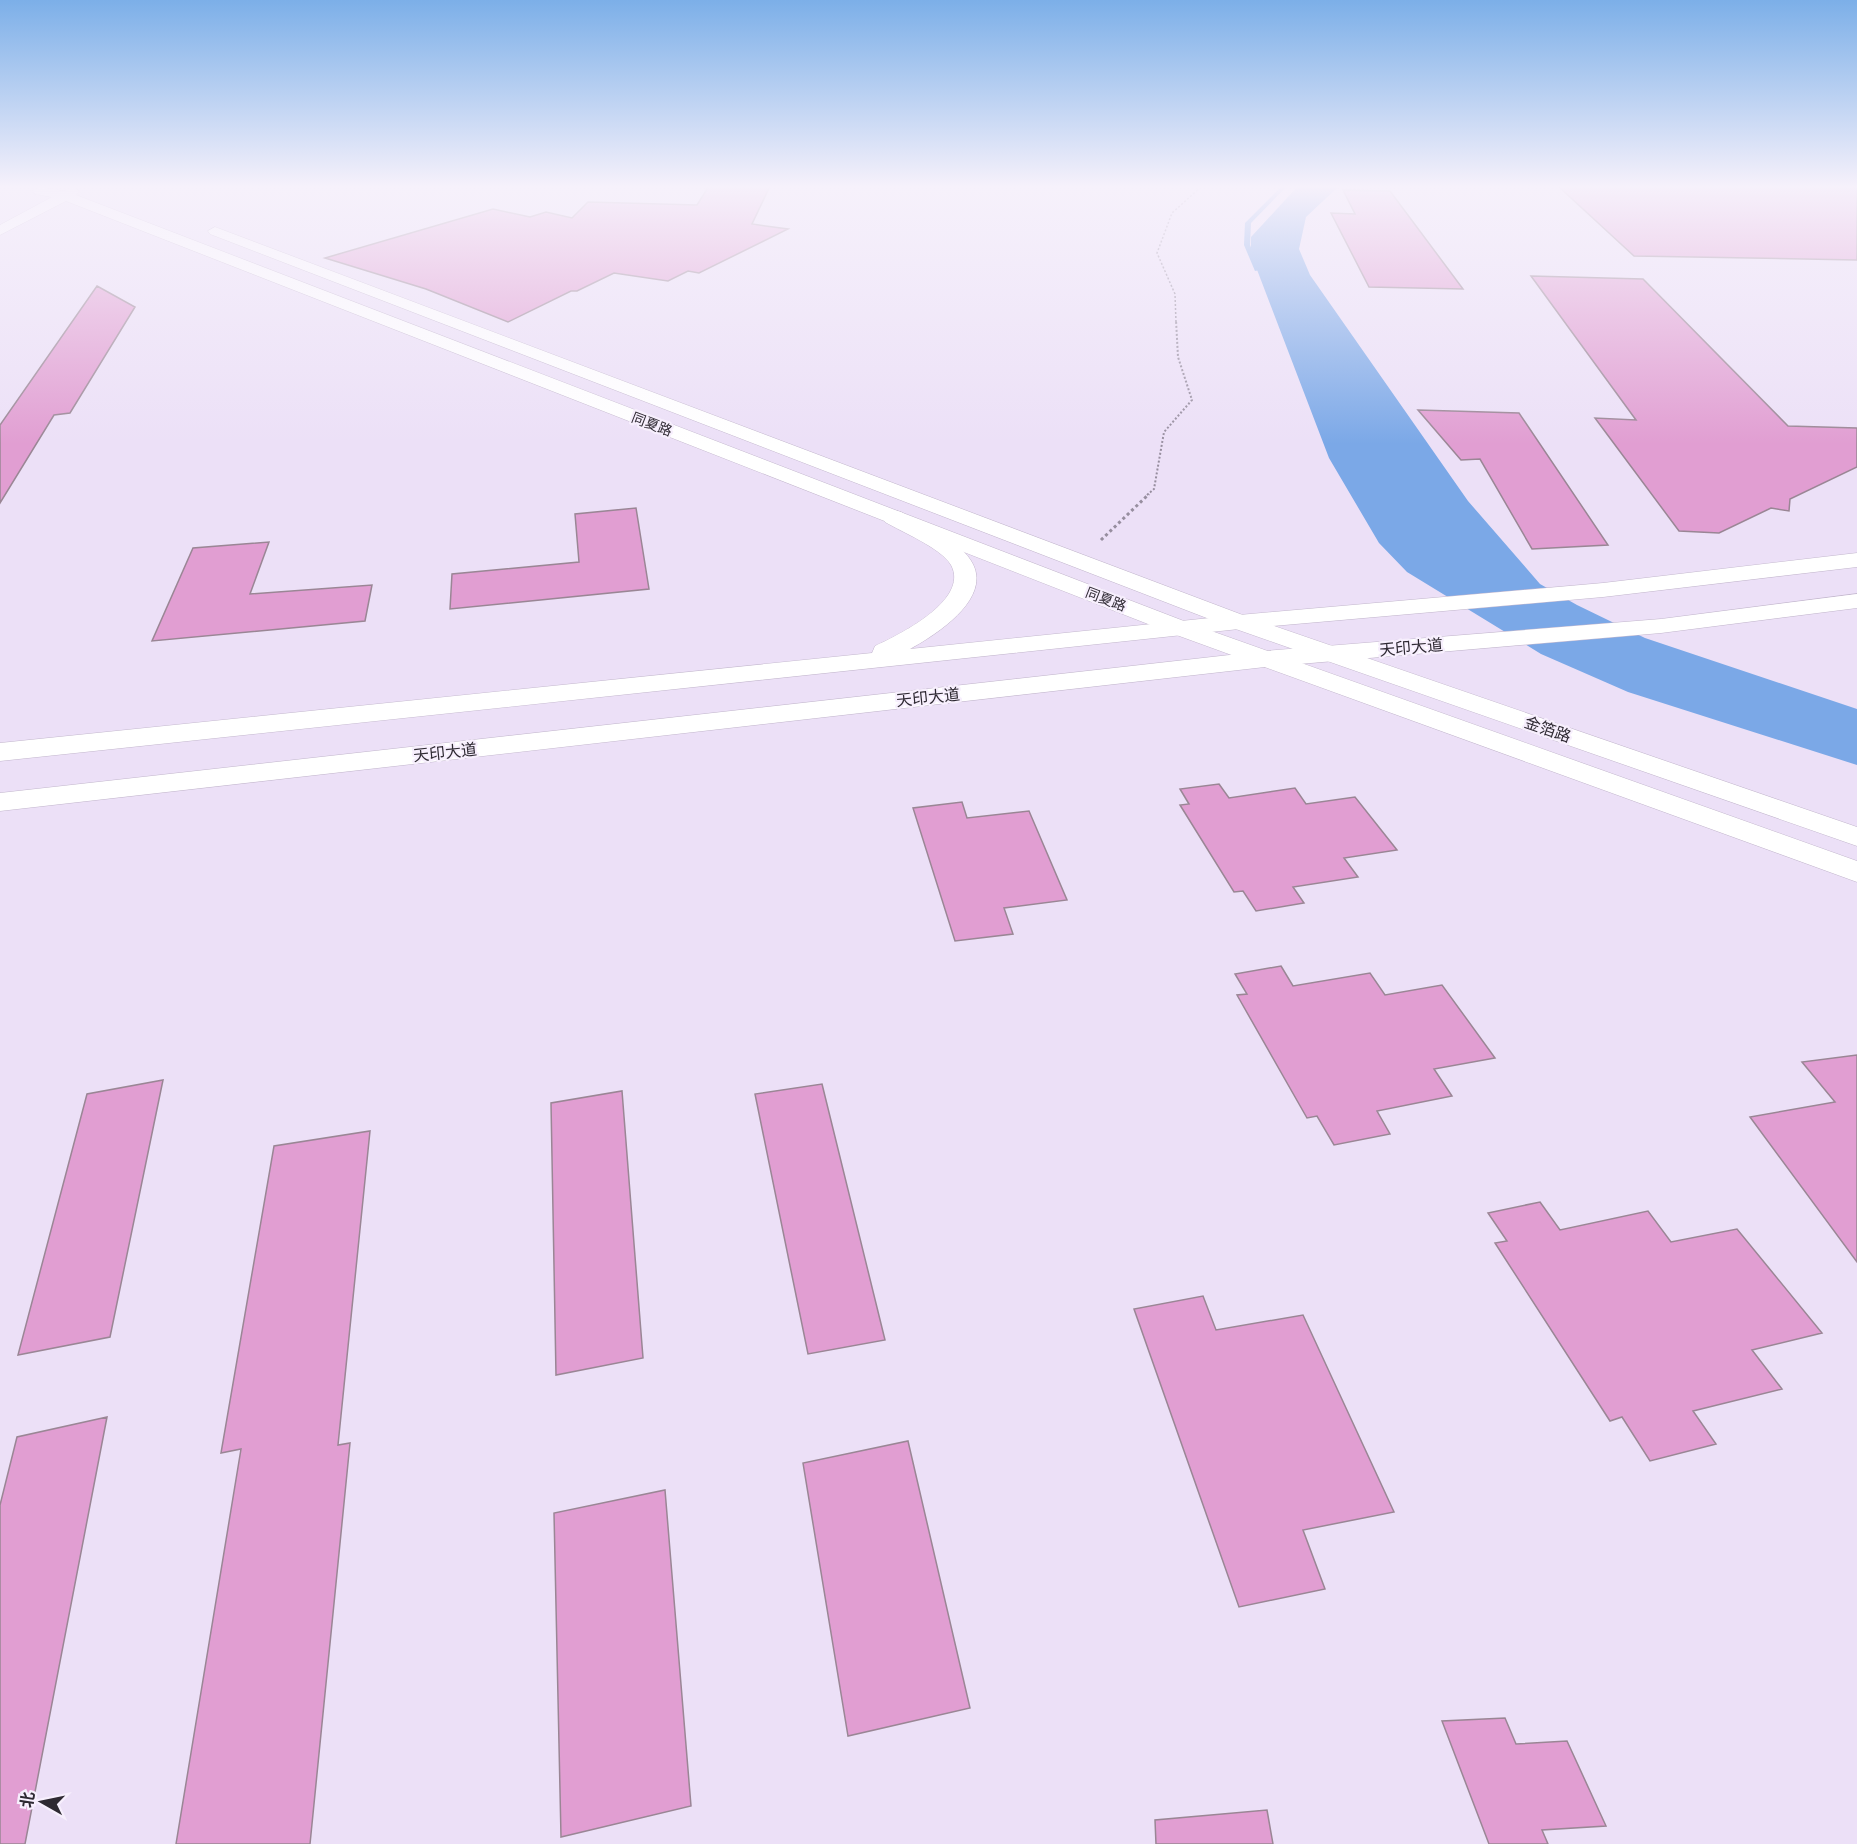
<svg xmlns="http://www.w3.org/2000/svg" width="1857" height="1844" font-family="'Fira Sans','Noto Sans SC',sans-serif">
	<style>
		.water { fill: #7ba8e7 }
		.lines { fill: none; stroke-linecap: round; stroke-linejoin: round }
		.stream { fill: #7ba8e7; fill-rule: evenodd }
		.building { fill: #e19ed2; stroke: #9a8695; stroke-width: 1.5 }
		.secondary-casing { stroke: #c2b6cc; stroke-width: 1 }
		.primary-casing { stroke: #c2b6cc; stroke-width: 1 }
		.path-far2 { stroke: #978e9f; stroke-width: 1.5; stroke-dasharray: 2 2; stroke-linecap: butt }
		.path-far1 { stroke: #978e9f; stroke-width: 2; stroke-dasharray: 2 2; stroke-linecap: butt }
		.path { stroke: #978e9f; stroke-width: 3; stroke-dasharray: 3 3; stroke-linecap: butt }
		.secondary { fill: #fff; fill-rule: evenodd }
		.primary { fill: #fff; fill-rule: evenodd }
		.labels { text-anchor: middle; stroke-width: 4.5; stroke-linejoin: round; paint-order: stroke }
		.far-street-label { font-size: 14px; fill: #2e2932; stroke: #f7effd }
		.street-label { font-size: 16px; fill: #2e2932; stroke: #f7effd }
	</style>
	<rect width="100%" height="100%" fill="#ece0f7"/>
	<path class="water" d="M1298 186H1339L1306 217 1299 249 1310 275 1468 501 1540 584 1577 605 1645 638 1857 709V765L1628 692 1541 654 1407 572 1379 543 1329 458 1251 254V237Z"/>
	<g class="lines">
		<path class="stream" d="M1282 186H1287L1251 223 1250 245 1260 270 1255 271 1244 245 1245 223Z"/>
	</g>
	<path class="building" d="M709 186H770L752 224 788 229 699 273 688 271 668 281 614 273 577 291H571L508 322 426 289 325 258 493 209 530 217 546 212 572 218 588 202 697 205Z
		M1558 186H1857V260L1634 256Z
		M1343 190 1390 191 1463 289 1369 287 1331 213 1355 214Z
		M1531 276 1643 279 1788 426 1857 428V467L1790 499 1789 511 1771 508 1719 533 1679 531 1595 418 1636 420Z
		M97 286 135 307 70 413 54 415 0 503V425Z
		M1418 410 1519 413 1608 545 1532 549 1480 459 1461 460Z
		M636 508 649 589 450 609 452 574 579 562 575 514Z
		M269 542 250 594 372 585 365 621 152 641 193 548Z
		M1219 784 1229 798 1295 788 1306 804 1355 797 1397 850 1344 858 1358 877 1293 887 1304 903 1256 911 1243 891 1234 892 1180 805 1189 804 1180 789Z
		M962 802 967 818 1029 811 1067 900 1004 908 1013 934 955 941 913 808Z
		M1281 966 1293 986 1370 973 1385 995 1442 985 1495 1058 1434 1069 1452 1096 1377 1111 1390 1134 1334 1145 1317 1116 1307 1118 1237 995 1247 994 1235 974Z
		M1857 1055V1262L1750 1117 1835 1102 1802 1062Z
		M163 1080 110 1337 18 1355 87 1094Z
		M822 1084 885 1340 808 1354 755 1094Z
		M622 1091 643 1358 556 1375 551 1103Z
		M370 1131 338 1445 350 1443 310 1844H176L241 1449 221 1453 274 1146Z
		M1540 1202 1560 1230 1648 1211 1671 1242 1737 1229 1822 1333 1752 1350 1782 1389 1693 1411 1716 1444 1650 1461 1622 1417 1610 1421 1495 1243 1507 1241 1488 1213Z
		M1203 1296 1216 1330 1303 1315 1394 1512 1303 1530 1325 1589 1239 1607 1134 1309Z
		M107 1417 25 1844H0V1505L17 1437Z
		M908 1441 970 1708 848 1736 803 1463Z
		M665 1490 691 1806 561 1837 554 1513Z
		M1505 1718 1516 1744 1567 1741 1606 1826 1542 1830 1548 1844H1489L1442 1721Z
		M1267 1810 1273 1844H1156L1155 1820Z"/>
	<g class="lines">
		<defs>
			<path id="secondary" d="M40 187 63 191 72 188 77 189 79 192 76 195 1189 623 1857 861V882L1171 633 66 201 0 235V225L52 197 35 194 33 191Z
				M215 227 1248 617 1857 827V846L1230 627 210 234 208 231Z"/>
			<path id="primary" d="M893 510 901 512C922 525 947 535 964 552 1003 591 941 632 910 649L1239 615 1603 583 1857 553V567L1603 597 1239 629 0 761V743L872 653 875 646C899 635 970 600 951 565 941 548 902 532 885 522L882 517 885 512Z
				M1857 594V608L1661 633 1265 667 0 811V793L1265 651 1661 619Z"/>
		</defs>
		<use href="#secondary" class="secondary-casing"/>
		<use href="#primary" class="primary-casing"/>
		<path class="path-far2" d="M1176 322 1175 294 1157 253 1172 213 1202 186"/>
		<path class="path-far1" d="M1147 495 1154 489 1164 432 1192 400 1178 357 1176 320"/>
		<path class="path" d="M1101 540 1149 494"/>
		<use href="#secondary" class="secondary"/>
		<use href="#primary" class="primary"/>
	</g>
	<linearGradient id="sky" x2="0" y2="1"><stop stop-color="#7cafe8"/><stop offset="0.42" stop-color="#f6f1fb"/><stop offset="1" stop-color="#f6f1fb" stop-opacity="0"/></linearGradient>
	<rect width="1857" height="444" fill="url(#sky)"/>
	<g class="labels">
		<g class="far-street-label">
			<text transform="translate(652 424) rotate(21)" y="5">同夏路</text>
			<text transform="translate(1106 599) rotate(21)" y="5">同夏路</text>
		</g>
		<g class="street-label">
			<text transform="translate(1411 647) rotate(-5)" y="6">天印大道</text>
			<text transform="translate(928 697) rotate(-6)" y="6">天印大道</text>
			<text transform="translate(1548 729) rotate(19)" y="6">金箔路</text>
			<text transform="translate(445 752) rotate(-6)" y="6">天印大道</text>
		</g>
	</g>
	<g transform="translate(42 1802) rotate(279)" stroke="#f7effd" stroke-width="4.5" paint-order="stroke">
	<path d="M0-4.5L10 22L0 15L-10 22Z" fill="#2e2932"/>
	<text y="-9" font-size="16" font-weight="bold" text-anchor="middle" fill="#2e2932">北</text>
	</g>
</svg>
